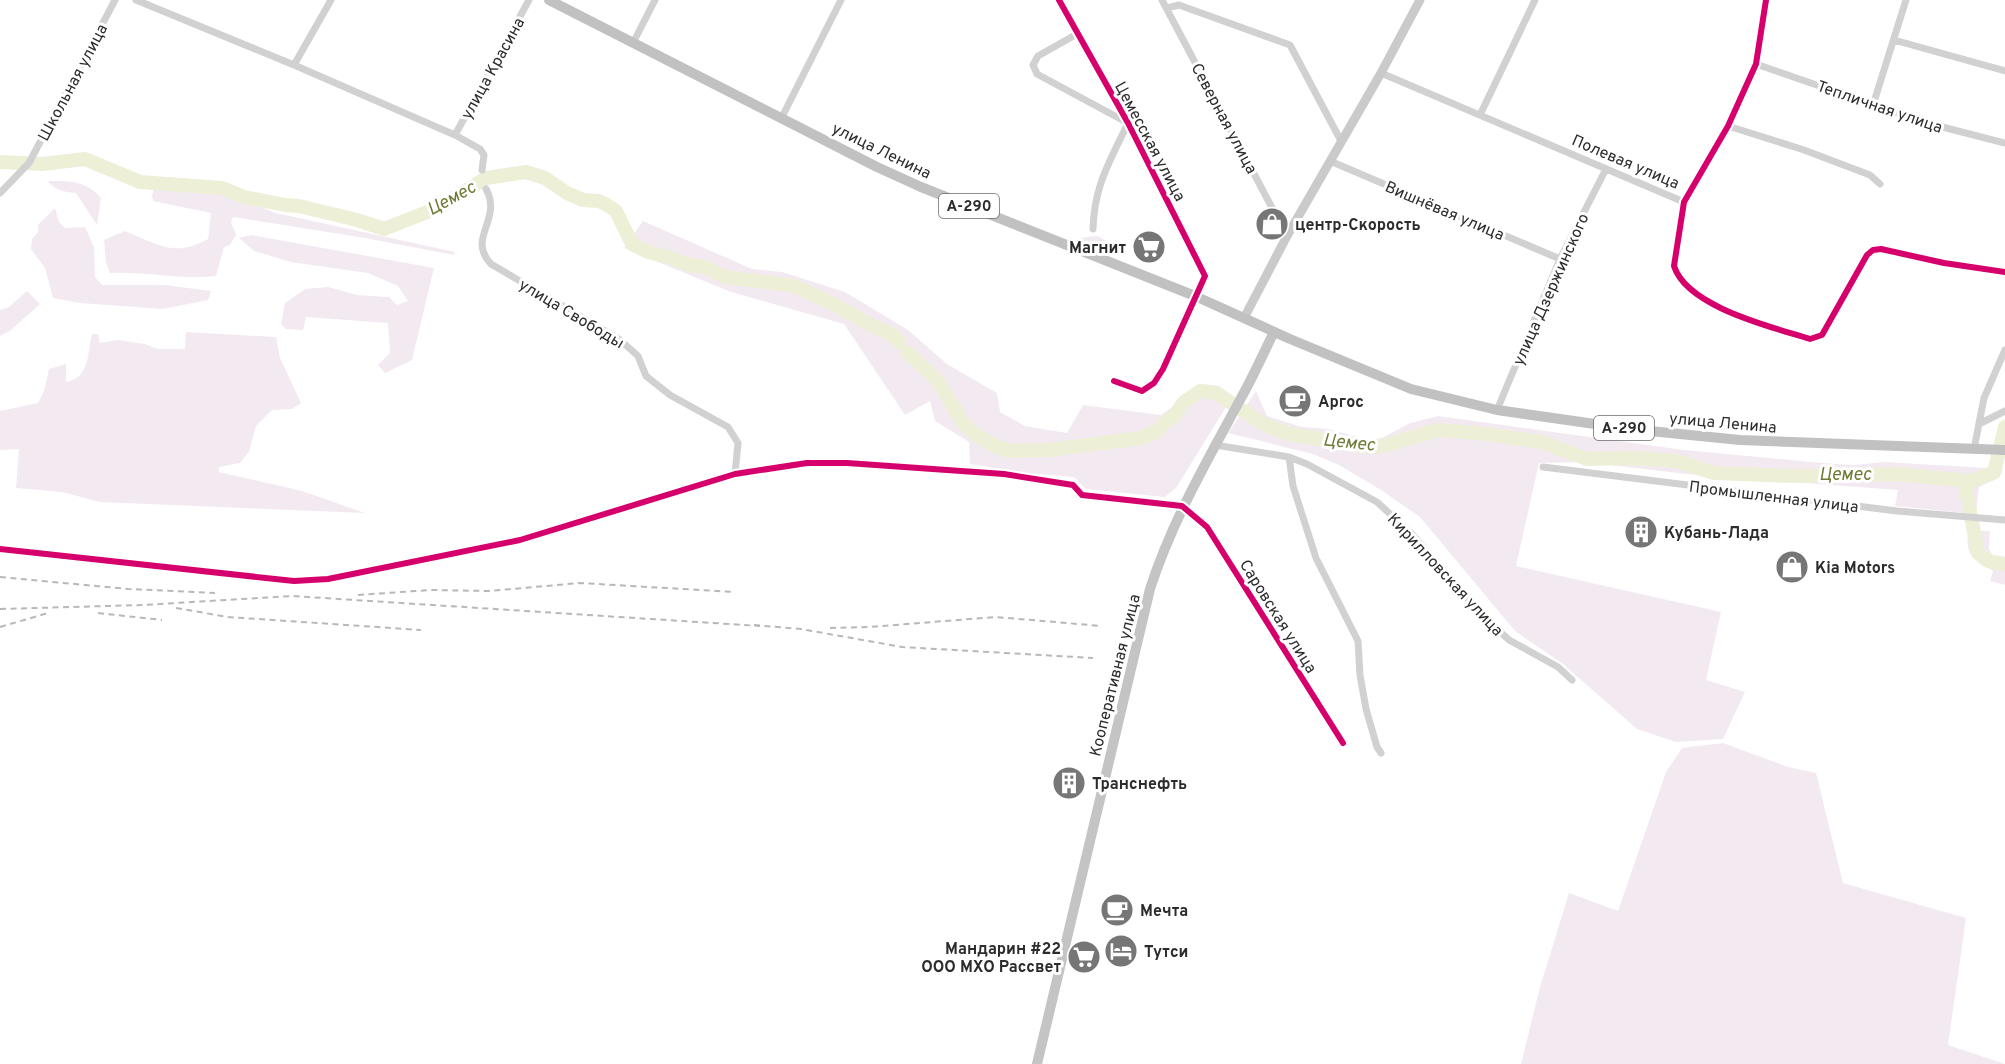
<svg xmlns="http://www.w3.org/2000/svg" width="2005" height="1064" font-family="Overpass,sans-serif">
	<style>
		.green { fill: #f3eaf1 }
		.lines { fill: none; stroke-linecap: round; stroke-linejoin: round }
		.river { stroke: #edf0d6; stroke-width: 14 }
		.minor { stroke: #d1d1d1; stroke-width: 7 }
		.secondary { stroke: #cacaca; stroke-width: 9 }
		.primary { stroke: #c4c4c4; stroke-width: 10 }
		.trunk { stroke: #c1c1c1; stroke-width: 10 }
		.rail { stroke: #b8b8b8; stroke-width: 2; stroke-dasharray: 6 4.5; stroke-linecap: butt }
		.cycleway-casing { stroke: #fff; stroke-width: 10 }
		.cycleway { stroke: #d6006c; stroke-width: 6 }
		.labels { text-anchor: middle; stroke-width: 6; stroke-linejoin: round; paint-order: stroke }
		.shield { fill: #fff; stroke: #6b6b6b; stroke-width: 1.5 }
		.shield-label { font-size: 15px; font-weight: bold; fill: #2c2c2c }
		.street-label { font-size: 16px; fill: #2c2c2c; stroke: #fff }
		.poi-label { font-size: 16px; font-weight: bold; fill: #2c2c2c; stroke: #fff; text-anchor: start }
		.water-label { font-size: 18px; font-style: italic; fill: #707a36; stroke: #fff }
	</style>
	<rect width="100%" height="100%" fill="#fff"/>
	<path class="green" d="M47 181C68 181 86 180 101 198L97 225 76 193C63 192 56 190 47 181Z
		M154 186 221 192 276 213 455 252 454 255 365 238 233 217 231 222 236 235 230 245 224 247 216 276C181 280 145 271 110 273L106 262 104 240 125 231C157 244 174 258 208 239L211 213 153 201 152 195Z
		M55 208 59 222 65 228 85 227 94 247 95 277 102 285H165L211 291 208 300 163 309 80 303 53 298 45 268 31 249 32 239 38 232V225Z
		M643 221 752 269 782 272 845 292 908 330 947 364 997 393 1000 412 1025 426 1067 433 1083 405 1161 415 1203 384 1219 386 1233 396 1176 488 1165 497 1086 489 1074 477 1027 473 970 464 969 442 935 421 930 401 905 415 844 324 731 292 624 248Z
		M251 235 434 268 412 360 385 373 378 365 390 353 388 323 306 317 303 330 286 329 281 324 285 303 305 289 328 287 357 295 389 297 397 305 408 301 398 286 368 273 291 262 254 251 239 238Z
		M1098 236 1108 242 1109 249 1106 250 1078 238Z
		M27 291 40 304 11 330 0 336V310L9 307Z
		M186 332 276 337 280 358 301 403 292 409 272 410 256 426 249 452 240 463 219 467V472L302 491 365 513 100 502 62 492 16 488 19 449 0 450V411L38 403 44 391 49 369 66 364V382C90 378 87 354 92 334H98L100 343 118 340 145 344 158 349H185Z
		M1256 391 1267 416 1302 427 1329 429 1367 440 1382 438 1410 423 1438 416 1684 450 1822 463 1854 465 1885 462 2003 469 1999 478 1979 487 1976 514 1895 506 1898 490 1686 474 1585 462 1539 463 1516 566 1721 612 1706 680 1745 692 1723 739 1676 742 1637 729 1563 664 1515 631 1420 517 1381 490 1339 465 1313 454 1228 433Z
		M1968 530 1990 531 1989 549 1993 556 2005 557V585L1990 581 1993 571C1970 557 1966 557 1968 530Z
		M1723 743 1788 767 1816 773 1843 883 1966 918 1948 1045 2005 1064H1521L1540 987 1569 893 1618 911 1666 772 1682 748Z"/>
	<g class="lines">
		<path class="river" d="M0 162 42 164 85 159 140 182 222 188 244 197 285 205 299 206 357 220 384 229 440 207 486 178 526 172 545 178 567 193 583 200 599 201 607 205 616 211 632 244 648 252 668 257 692 266H702L726 277 795 286 837 306 874 327 893 335 899 342
			M907 352 938 381 963 423 976 435 995 446 1010 451 1048 450 1141 438 1158 431 1166 421 1175 416 1183 403 1200 391 1216 393 1265 425 1289 434 1356 445 1378 447 1387 445 1437 430 1477 433 1542 442 1587 459 1632 458 1676 461 1714 473 1792 476 1893 474 1972 481 1994 472 2005 427
			M1964 480 1978 553 1988 561 2005 564"/>
		<path class="minor" d="M136 0 294 65 455 135 480 149 484 155 482 170
			M1059 0 1128 123 1205 276 1163 369 1154 383 1142 391 1114 381
			M1162 0 1287 236
			M1766 0 1756 64 1728 126 1684 202 1674 266C1687 307 1772 327 1810 339L1822 335 1867 255 1873 250 1881 249 1944 263 2005 272
			M1167 8 1179 5 1290 45 1341 141
			M1077 34 1038 56 1033 65 1037 74 1128 123C1110 161 1094 186 1093 229
			M1894 40 2005 71
			M633 43 655 0
			M1756 64 1923 122 2005 143
			M294 65 331 0
			M1381 73 1684 202
			M1873 105 1906 0
			M1480 115 1535 0
			M782 117 841 0
			M1728 126 1804 150 1870 175 1880 184
			M455 135 529 0
			M1330 161 1560 259
			M486 189C503 220 466 238 491 264L619 339 638 356 646 376 670 395 728 427 738 443 735 474
			M0 193 29 163 115 0
			M1497 410 1560 259 1606 169
			M1979 424 2005 411
			M1215 445 1289 457 1307 464 1377 502 1413 535 1482 615 1509 640 1558 667 1572 680
			M1974 449 1984 398 2005 350
			M1289 457 1293 486 1316 558 1358 641 1360 675 1366 709 1377 747 1381 753
			M1543 467 1897 511 2005 520
			M0 549 294 581 328 579 520 540 735 474 807 463H847L1004 474 1073 485 1082 495 1182 506 1207 527 1343 743"/>
		<path class="secondary" d="M1244 318 1287 236 1381 73 1420 0"/>
		<path class="primary" d="M1037 1064 1150 589C1172 521 1207 461 1241 398 1253 377 1263 354 1274 332"/>
		<path class="trunk" d="M549 0 877 167 921 187 1195 296 1290 339 1411 389 1497 410 1630 429 1740 440 2005 450"/>
		<path class="rail" d="M0 577 128 589 215 593
			M358 595 430 590 489 591 580 583 735 592
			M176 608 228 617 421 630
			M0 609 143 605 292 596 760 626
			M98 613 162 620
			M754 625 801 629 902 647 1093 658
			M0 627 48 613
			M830 628 870 627 995 617 1102 626"/>
		<defs>
			<path id="cycleway" d="M1059 0 1128 123 1205 276 1163 369 1154 383 1142 391 1114 381
				M1766 0 1756 64 1728 126 1684 202 1674 266C1687 307 1772 327 1810 339L1822 335 1867 255 1873 250 1881 249 1944 263 2005 272
				M0 549 294 581 328 579 520 540 735 474 807 463H847L1004 474 1073 485 1082 495 1182 506 1207 527 1343 743"/>
		</defs>
		<use href="#cycleway" class="cycleway-casing"/>
		<use href="#cycleway" class="cycleway"/>
	</g>
	<defs>
		<symbol id="shop-disc" viewBox="-11 -11 22 22"><circle r="9.5" fill="#767676" stroke="#fff"/><path d="M-5-2.5h2.3a2.7 3.5 0 0 1 5.4 0H5L5.5 6h-11ZM-1.5-2.5h3a1.5 2.3 0 0 0-3 0Z" fill="#fff"/></symbol>
		<symbol id="supermarket-disc" viewBox="-11 -11 22 22"><circle r="9.5" fill="#767676" stroke="#fff"/><path d="M-6-5.5h2.5l.6 2H6L4.5 2H-2.5L-4.4-4H-6ZM-1.5 3.2a1.3 1.3 0 1 0 .1 0ZM3 3.2a1.3 1.3 0 1 0 .1 0Z" fill="#fff"/></symbol>
		<symbol id="cafe-disc" viewBox="-11 -11 22 22"><circle r="9.5" fill="#767676" stroke="#fff"/><path d="M-5.5-4.5H6V0H3Q3 3.5 0 3.5H-2.5Q-5.5 3.5-5.5 0ZM3-3.2v2h1.7v-2ZM-6 4.5H4V6H-6Z" fill="#fff"/></symbol>
		<symbol id="building-disc" viewBox="-11 -11 22 22"><circle r="9.5" fill="#767676" stroke="#fff"/><path d="M-4-6H4V6H1V3H-1V6H-4ZM-2.5-4.3h1.7v1.8h-1.7ZM.8-4.3h1.7v1.8H.8ZM-2.5-1h1.7V.8h-1.7ZM.8-1h1.7V.8H.8Z" fill="#fff"/></symbol>
		<symbol id="hotel-disc" viewBox="-11 -11 22 22"><circle r="9.5" fill="#767676" stroke="#fff"/><path d="M-6-4.5h1.5V1H6V5H4.5V3h-9V5H-6ZM-4 0a1.8 1.8 0 1 1 3.6 0ZM.5 0V-2.5h3Q6-2.5 6 0Z" fill="#fff"/></symbol>
	</defs>
	<g fill-rule="evenodd">
		<use href="#shop-disc" x="1253" y="205" width="38" height="38"/>
		<use href="#supermarket-disc" x="1130" y="228" width="38" height="38"/>
		<use href="#cafe-disc" x="1276" y="382" width="38" height="38"/>
		<use href="#building-disc" x="1622" y="513" width="38" height="38"/>
		<use href="#shop-disc" x="1773" y="548" width="38" height="38"/>
		<use href="#building-disc" x="1050" y="764" width="38" height="38"/>
		<use href="#cafe-disc" x="1098" y="891" width="38" height="38"/>
		<use href="#hotel-disc" x="1102" y="932" width="38" height="38"/>
		<use href="#supermarket-disc" x="1065" y="938" width="38" height="38"/>
	</g>
	<g class="labels">
		<g class="shield">
			<rect x="939" y="194" width="60" height="24" rx="4.5"/>
			<rect x="1594" y="416" width="60" height="24" rx="4.5"/>
		</g>
		<g class="shield-label">
			<text x="969" y="211">А-290</text>
			<text x="1624" y="433">А-290</text>
		</g>
		<g class="street-label">
			<text transform="translate(492 68) rotate(-61)" y="6">улица Красина</text>
			<text transform="translate(72 82) rotate(-62)" y="6">Школьная улица</text>
			<text transform="translate(1880 106) rotate(19)" y="6">Тепличная улица</text>
			<text transform="translate(1225 118) rotate(62)" y="6">Северная улица</text>
			<text transform="translate(1151 141) rotate(62)" y="6">Цемесская улица</text>
			<text transform="translate(882 150) rotate(26)" y="6">улица Ленина</text>
			<text transform="translate(1626 161) rotate(23)" y="6">Полевая улица</text>
			<text transform="translate(1445 210) rotate(23)" y="6">Вишнёвая улица</text>
			<text transform="translate(1550 289) rotate(-66)" y="6">улица Дзержинского</text>
			<text transform="translate(572 313) rotate(31)" y="6">улица Свободы</text>
			<text transform="translate(1723 422) rotate(5)" y="6">улица Ленина</text>
			<text transform="translate(1774 496) rotate(7)" y="6">Промышленная улица</text>
			<text transform="translate(1446 574) rotate(47)" y="6">Кирилловская улица</text>
			<text transform="translate(1279 616) rotate(58)" y="6">Саровская улица</text>
			<text transform="translate(1114 675) rotate(-76)" y="6">Кооперативная улица</text>
		</g>
		<g class="poi-label">
			<text x="1295" y="230">центр-Скорость</text>
			<text x="1126" y="253" text-anchor="end">Магнит</text>
			<text x="1318" y="407">Аргос</text>
			<text x="1664" y="538">Кубань-Лада</text>
			<text x="1815" y="573">Kia Motors</text>
			<text x="1092" y="789">Транснефть</text>
			<text x="1140" y="916">Мечта</text>
			<text x="1061" y="954" text-anchor="end">Мандарин #22<tspan x="1061" dy="18">ООО МХО Рассвет</tspan></text>
			<text x="1144" y="957">Тутси</text>
		</g>
		<g class="water-label">
			<text transform="translate(451 198) rotate(-29)" y="6">Цемес</text>
			<text transform="translate(1349 442) rotate(6)" y="6">Цемес</text>
			<text x="1845" y="480">Цемес</text>
		</g>
	</g>
</svg>
